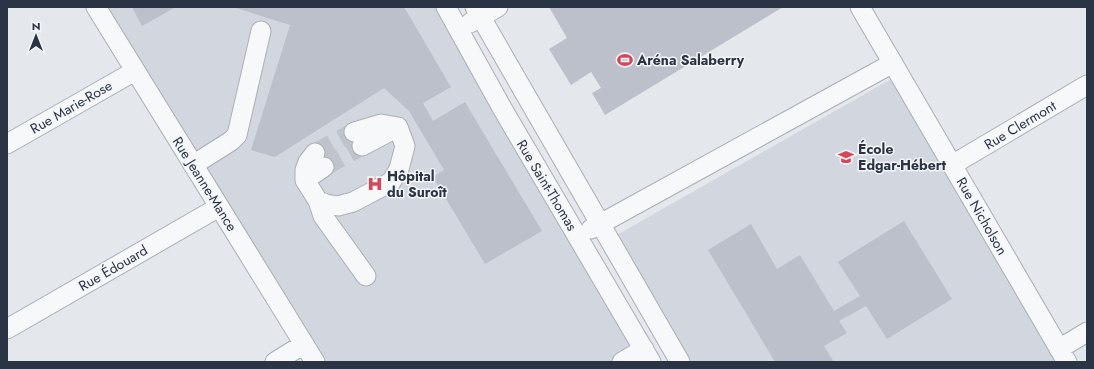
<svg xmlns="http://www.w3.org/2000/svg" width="1094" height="369" font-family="Jost,sans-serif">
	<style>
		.built { fill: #d2d6de }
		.building { fill: #bbc0ca }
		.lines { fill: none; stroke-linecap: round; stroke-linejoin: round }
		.minor-tunnel { stroke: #bfc3cb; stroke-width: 19; stroke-dasharray: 19 10; stroke-linecap: butt }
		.minor-casing { stroke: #a9aeb7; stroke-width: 21 }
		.minor { stroke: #f7f8fa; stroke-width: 19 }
		.labels { text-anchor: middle; stroke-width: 3; stroke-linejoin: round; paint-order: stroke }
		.poi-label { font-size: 14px; font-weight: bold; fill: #2b3445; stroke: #f4f6f9; text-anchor: start }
		.street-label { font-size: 14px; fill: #2b3445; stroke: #f4f6f9 }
	</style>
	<rect width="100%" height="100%" fill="#e4e7ec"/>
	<path class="built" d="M96 7H442L646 362H315Z
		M893 78 1056 362H690L615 236Z"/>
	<path class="building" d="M132 7H176L142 26Z
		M233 7H404L451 87 423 103 433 121 465 102 542 231 485 264 433 177 444 170 409 111 384 88 275 157 251 150 290 25Z
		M549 7H783L605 115 592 93 601 88 591 72 571 85 549 49 567 38Z
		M904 221 952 299 887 339 866 306 839 321 847 333 824 346 834 362H775L708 250 751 224 777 269 800 255 834 311 860 296 838 262Z"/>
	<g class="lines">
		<path class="minor-tunnel" d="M315 153 354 132
			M324 167 362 146"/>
		<defs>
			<path id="minor" d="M96 7 315 362
				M446 7 502 108 651 362
				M475 7 680 362
				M860 7 1067 362
				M470 23 498 7
				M354 132 381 124 398 127
				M7 144 135 71
				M362 146 396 128
				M315 153 308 162 305 170V180L318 201 326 204 338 206 353 202 391 182 399 169 405 146 398 127
				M193 165 231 141 237 135 261 31
				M952 165 1087 85
				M305 180 324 167
				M318 201 323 216 366 276
				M591 229 893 63
				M7 329 219 207
				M1059 349 1087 332
				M275 362 304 344
				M622 362 644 349"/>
		</defs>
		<use href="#minor" class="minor-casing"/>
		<use href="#minor" class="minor"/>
	</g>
	<defs>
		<symbol id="stadium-bare" viewBox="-9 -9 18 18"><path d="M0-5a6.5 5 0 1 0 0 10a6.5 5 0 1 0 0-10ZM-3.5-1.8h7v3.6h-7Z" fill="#d1495b" stroke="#f4f6f9" stroke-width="2.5" paint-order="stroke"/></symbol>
		<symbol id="school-bare" viewBox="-9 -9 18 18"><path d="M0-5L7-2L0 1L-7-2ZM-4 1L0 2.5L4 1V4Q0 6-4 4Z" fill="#d1495b" stroke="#f4f6f9" stroke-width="2.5" paint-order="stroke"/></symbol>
		<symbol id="hospital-bare" viewBox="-9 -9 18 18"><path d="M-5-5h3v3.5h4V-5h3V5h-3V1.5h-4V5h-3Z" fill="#d1495b" stroke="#f4f6f9" stroke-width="2.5" paint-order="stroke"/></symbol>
	</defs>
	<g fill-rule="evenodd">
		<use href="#stadium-bare" x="614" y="49" width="22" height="22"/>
		<use href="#school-bare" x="835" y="146" width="22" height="22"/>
		<use href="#hospital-bare" x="364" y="173" width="22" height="22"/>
	</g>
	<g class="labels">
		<g class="poi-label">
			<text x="637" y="65">Aréna Salaberry</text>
			<text x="858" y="154">École<tspan x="858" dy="16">Edgar-Hébert</tspan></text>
			<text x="387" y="181">Hôpital<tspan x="387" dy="16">du Suroît</tspan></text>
		</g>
		<g class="street-label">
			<text transform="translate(71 107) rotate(-30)" y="5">Rue Marie-Rose</text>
			<text transform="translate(1020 125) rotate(-31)" y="5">Rue Clermont</text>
			<text transform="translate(205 184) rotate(58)" y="5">Rue Jeanne-Mance</text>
			<text transform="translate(547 185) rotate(59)" y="5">Rue Saint-Thomas</text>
			<text transform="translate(982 216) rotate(60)" y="5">Rue Nicholson</text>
			<text transform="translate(113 268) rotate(-30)" y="5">Rue Édouard</text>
		</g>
	</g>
	<rect width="1094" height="369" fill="none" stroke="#2b3445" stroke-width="16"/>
	<g transform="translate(36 36)" stroke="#f4f6f9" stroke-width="3" paint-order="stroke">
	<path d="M0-3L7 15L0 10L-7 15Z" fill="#2b3445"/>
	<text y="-6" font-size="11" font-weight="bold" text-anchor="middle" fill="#2b3445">N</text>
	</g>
</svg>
